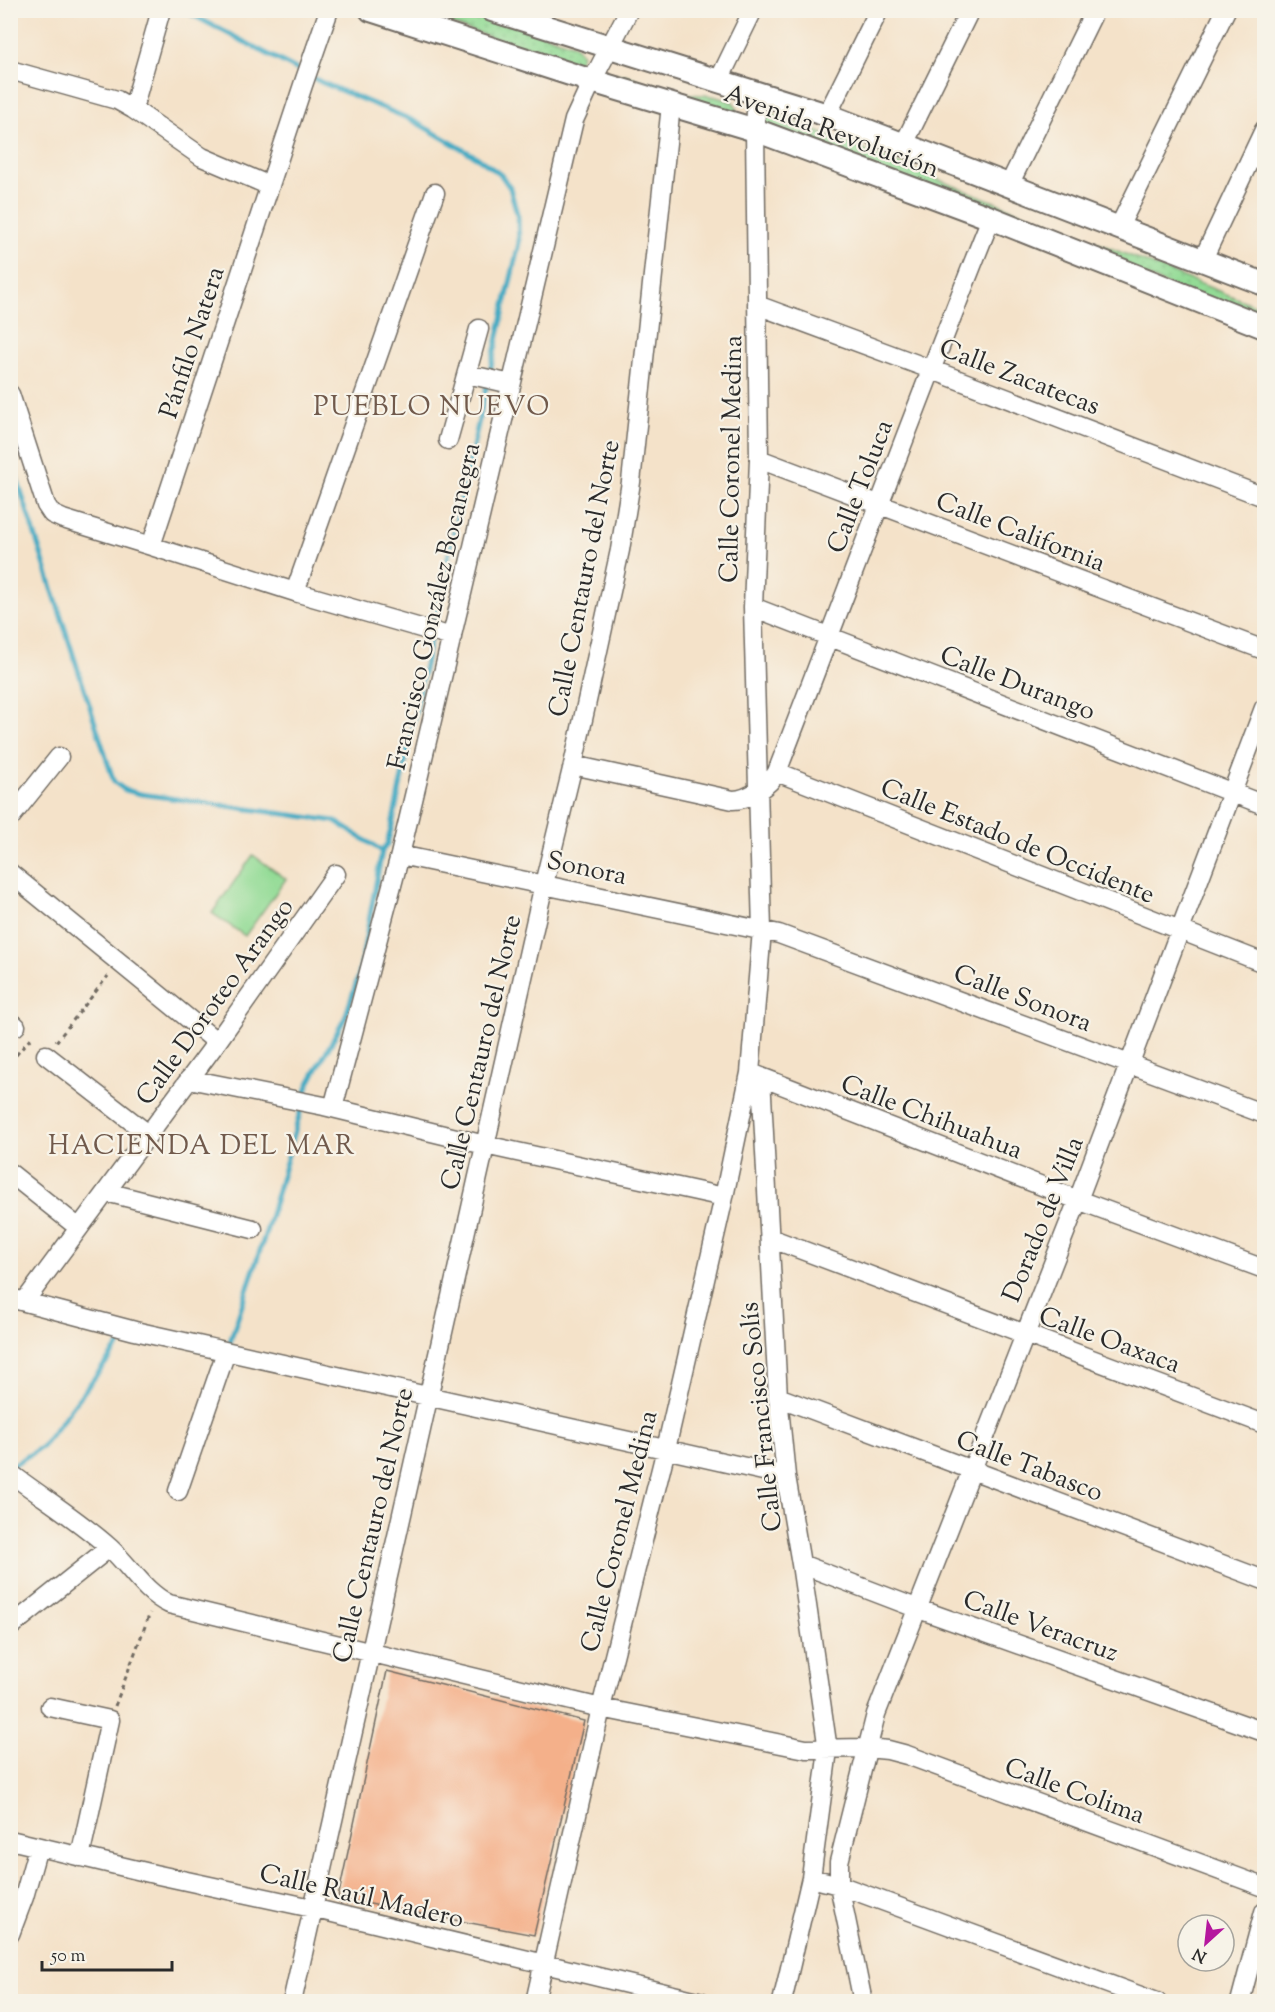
<svg xmlns="http://www.w3.org/2000/svg" width="1275" height="2012" font-family="'Sorts Mill Goudy',serif">
	<style>
		.grass { fill: url(#grass-dots); stroke: #5f8360; stroke-width: 1.5 }
		.garden { fill: #93db95; stroke: #5f8360; stroke-width: 1.5 }
		.lines { fill: none; stroke-linecap: round; stroke-linejoin: round }
		.stream { stroke: #43aac3; stroke-width: 5 }
		.building { fill: #f4b08a }
		.minor-casing { stroke: #716b62; stroke-width: 21 }
		.tertiary-casing { stroke: #716b62; stroke-width: 26 }
		.path { stroke: #716b62; stroke-width: 3; stroke-dasharray: 4.5 4.5; stroke-linecap: butt }
		.minor { stroke: #fff; stroke-width: 18 }
		.tertiary { stroke: #fff; stroke-width: 22 }
		.labels { text-anchor: middle; stroke-width: 4.5; stroke-linejoin: round; paint-order: stroke }
		.street-label { font-size: 26px; fill: #2b2b2b; stroke: #f7f3e8 }
		.neighbourhood-label { font-size: 27px; letter-spacing: 1.5px; fill: #715a4c; stroke: #f7f3e8 }
	</style>
	<defs>
		<pattern id="grass-dots" width="8" height="8" patternUnits="userSpaceOnUse" patternTransform="scale(1.5)"><rect width="8" height="8" fill="#93db95"/><path d="M2 2h.1M6 6h.1" fill="none" stroke="#7fbc81" stroke-width="1.8" stroke-linecap="round"/></pattern>
	</defs>
	<rect width="100%" height="100%" fill="#f7f3e8"/>
	<filter id="ink" filterUnits="userSpaceOnUse"><feTurbulence type="fractalNoise" baseFrequency=".0167" numOctaves="2"/><feDisplacementMap in="SourceGraphic" scale="12" xChannelSelector="R" yChannelSelector="G"/><feConvolveMatrix kernelMatrix="1 2 1 2 8 2 1 2 1" color-interpolation-filters="sRGB"/></filter>
	<filter id="wash" filterUnits="userSpaceOnUse"><feTurbulence type="fractalNoise" baseFrequency=".008" numOctaves="4" result="noise"/><feDisplacementMap in="SourceGraphic" scale="24" xChannelSelector="R" yChannelSelector="G"/><feGaussianBlur stdDeviation="1.35" result="paint"/><feColorMatrix in="noise" values="0 0 0 0 0 0 0 0 0 0 0 0 0 0 0 0 0 1.4 0 .05"/><feComposite in="paint" operator="in"/></filter>
	<g filter="url(#wash)">
		<rect width="100%" height="100%" fill="#f4e2c9"/>
		<path class="grass" d="M410 11H476L574 45 582 54 580 60 576 64Z
			M617 75H627L656 88 678 93 713 96 733 102 737 108V113L620 84Z
			M764 113 773 114 1264 309V323L766 126Z"/>
		<path class="garden" d="M253 855 286 879 245 936 212 913Z"/>
		<g class="lines">
			<path class="stream" d="M183 10 323 83 412 120 478 158 501 175 510 188 518 217 519 243 439 597 393 821 387 844 382 851
				M10 457 114 782 125 790 141 794 335 821 382 851 359 975 345 1018 308 1085 266 1232 228 1348
				M10 1467 42 1447 129 1332"/>
		</g>
		<g id="blocks">
			<path class="building" d="M387 1671 584 1721 534 1935 338 1898Z"/>
		</g>
	</g>
	<g filter="url(#ink)">
		<use href="#blocks" fill-opacity="0" stroke="#716b62" stroke-width="1.5"/>
		<g class="lines">
			<defs>
				<path id="minor" d="M329 10 303 85 151 546 295 592 452 637
					M10 70 117 100 133 109 202 157 270 186
					M719 80 753 10
					M133 109 161 10
					M827 115 879 10
					M904 144 970 10
					M1009 185 1095 10
					M1119 227 1226 10
					M1203 259 1264 130
					M757 305 930 369 1264 497
					M467 374 511 384
					M10 394 46 505 52 514 63 519 151 546
					M448 440 479 329
					M759 459 1264 650
					M295 592 435 193
					M753 607 1264 805
					M573 765 733 800C748 800 770 785 777 772L1264 963
					M777 772C848 588 917 402 991 218
					M10 818 59 757
					M400 855 779 934 1264 1114
					M10 873 217 1042
					M10 1022 16 1026
					M46 1055 148 1134
					M751 1073 1078 1200 1264 1269
					M761 1077 778 1397 786 1476 801 1564 828 1750 811 1878 782 2002
					M189 1079 324 1106 485 1145 724 1197
					M333 1108 400 855 574 120 592 81 629 10
					M10 1173 79 1228
					M106 1192 253 1229
					M770 1238 1264 1424
					M10 1298 135 1331 786 1476
					M25 1301 217 1042 336 874
					M778 1397 1264 1580
					M10 1473C43 1498 79 1520 110 1548 130 1566 144 1592 169 1604L601 1708 806 1749 867 1748 888 1750 907 1755 1264 1887
					M178 1491 226 1352
					M801 1564 916 1608 1264 1732
					M10 1627 109 1548
					M50 1707 110 1720 80 1857
					M10 1840 154 1874 312 1908 702 2002
					M811 1878 839 1885 1157 2002
					M10 1934 24 1897 38 1847
					M292 2002 544 884 573 765 620 550 631 482 671 105
					M535 2002 601 1708 666 1449 724 1197 750 1073 762 930 753 607 759 459 755 130 757 92
					M863 2002 839 1885V1862L876 1714 1078 1200 1264 708
					M1240 2002 1264 1912"/>
				<path id="tertiary" d="M371 10 592 81 755 130 991 218 1264 327
					M492 10 827 115 1264 284"/>
			</defs>
			<use href="#minor" class="minor-casing"/>
			<use href="#tertiary" class="tertiary-casing"/>
			<path class="path" d="M56 1042 108 976
				M10 1062 32 1037
				M115 1706 150 1613"/>
			<use href="#minor" class="minor"/>
			<use href="#tertiary" class="tertiary"/>
		</g>
	</g>
	<g class="labels">
		<g class="street-label">
			<text transform="translate(832 130) rotate(20)" y="9">Avenida Revolución</text>
			<text transform="translate(191 342) rotate(-72)" y="9">Pánfilo Natera</text>
			<text transform="translate(1020 376) rotate(21)" y="9">Calle Zacatecas</text>
			<text transform="translate(730 459) rotate(-89)" y="9">Calle Coronel Medina</text>
			<text transform="translate(859 486) rotate(-69)" y="9">Calle Toluca</text>
			<text transform="translate(1021 531) rotate(21)" y="9">Calle California</text>
			<text transform="translate(583 578) rotate(-79)" y="9">Calle Centauro del Norte</text>
			<text transform="translate(433 606) rotate(-77)" y="9">Francisco González Bocanegra</text>
			<text transform="translate(1018 682) rotate(21)" y="9">Calle Durango</text>
			<text transform="translate(1018 840) rotate(22)" y="9">Calle Estado de Occidente</text>
			<text transform="translate(587 867) rotate(12)" y="9">Sonora</text>
			<text transform="translate(1023 997) rotate(21)" y="9">Calle Sonora</text>
			<text transform="translate(214 1001) rotate(-54)" y="9">Calle Doroteo Arango</text>
			<text transform="translate(480 1052) rotate(-77)" y="9">Calle Centauro del Norte</text>
			<text transform="translate(932 1116) rotate(21)" y="9">Calle Chihuahua</text>
			<text transform="translate(1042 1219) rotate(-68)" y="9">Dorado de Villa</text>
			<text transform="translate(1110 1339) rotate(20)" y="9">Calle Oaxaca</text>
			<text transform="translate(760 1417) rotate(-96)" y="9">Calle Francisco Solís</text>
			<text transform="translate(1030 1465) rotate(21)" y="9">Calle Tabasco</text>
			<text transform="translate(372 1525) rotate(-77)" y="9">Calle Centauro del Norte</text>
			<text transform="translate(618 1531) rotate(-76)" y="9">Calle Coronel Medina</text>
			<text transform="translate(1041 1625) rotate(20)" y="9">Calle Veracruz</text>
			<text transform="translate(1075 1790) rotate(20)" y="9">Calle Colima</text>
			<text transform="translate(362 1895) rotate(13)" y="9">Calle Raúl Madero</text>
		</g>
		<g class="neighbourhood-label">
			<text x="432" y="415">PUEBLO NUEVO</text>
			<text x="202" y="1154">HACIENDA DEL MAR</text>
		</g>
	</g>
	<rect width="1275" height="2012" fill="none" stroke="#f7f3e8" stroke-width="36"/>
	<g transform="translate(1206 1943) rotate(207)"><circle r="28" fill="#f7f3e8" stroke="#a5a39c" stroke-width="1.5"/>
	<path d="M0-4.5L10 22L0 15L-10 22Z" fill="#b5179e"/>
	<text y="-9" font-size="16" font-weight="bold" text-anchor="middle" fill="#2b2b2b">N</text>
	</g>
	<path d="M42 1961v9h130v-9" fill="none" stroke="#2b2b2b" stroke-width="3"/>
	<text x="51" y="1961" font-size="18" fill="#2b2b2b" stroke="#f7f3e8" stroke-width="4.5" paint-order="stroke">50 m</text>
</svg>
